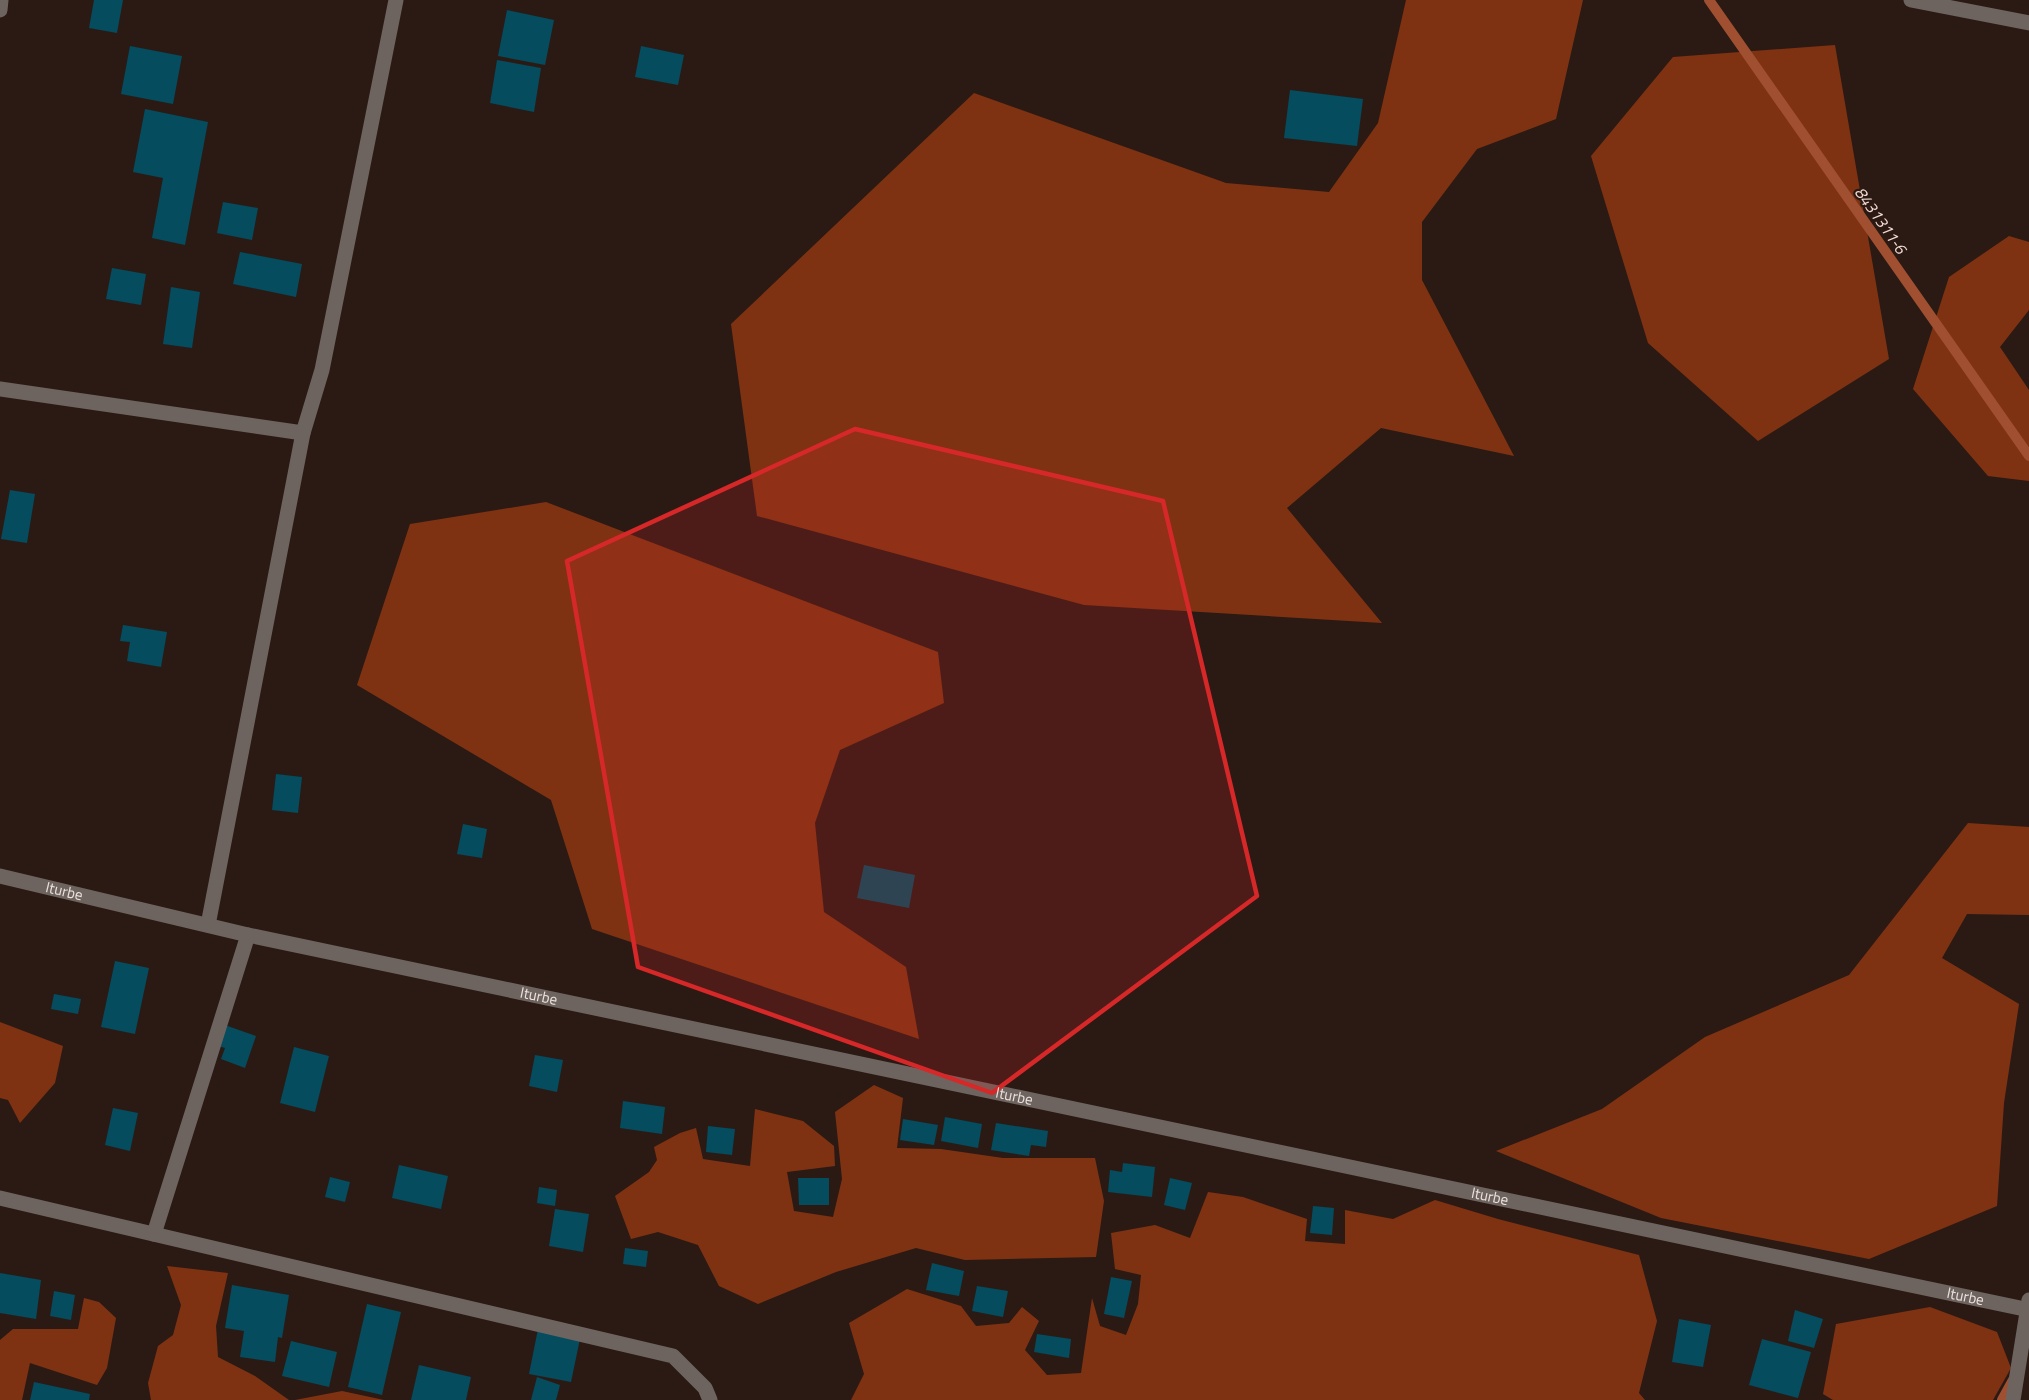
<svg xmlns="http://www.w3.org/2000/svg" width="2029" height="1400" font-family="'Titillium Web',sans-serif">
	<style>
		.forest { fill: #7f3212 }
		.lines { fill: none; stroke-linecap: round; stroke-linejoin: round }
		.stream { stroke: #a05031; stroke-width: 10 }
		.building { fill: #044c5e }
		.minor { stroke: #6d6460; stroke-width: 15 }
		.marked { fill: #d62828; fill-opacity: 0.2; stroke: #d62828; stroke-width: 4.5; stroke-linejoin: round }
		.labels { text-anchor: middle; stroke-width: 4.5; stroke-linejoin: round; paint-order: stroke }
		.street-label { font-size: 15px; fill: #eee1dd; stroke: #2b1a14 }
		.water-label { font-size: 16px; font-style: italic; fill: #f4dcd3; stroke: #2b1a14 }
	</style>
	<rect width="100%" height="100%" fill="#2b1a14"/>
	<path class="forest" d="M1406 0H1583L1556 119 1477 149 1422 222V280L1514 456 1381 428 1287 508 1382 623 1084 605 757 516 731 324 974 93 1226 183 1329 192 1378 123Z
		M1835 45 1889 359 1758 441 1648 343 1591 156 1673 57Z
		M2009 236 2029 242V310L2000 347 2029 390V481L1988 476 1913 389 1949 277Z
		M546 502 938 652 944 703 840 750 815 823 824 912 906 967 919 1039 592 929 551 800 357 685 410 524Z
		M1968 823 2029 827V915L1967 914 1942 958 2019 1004 2004 1103 1997 1206 1869 1259 1661 1218 1496 1151 1602 1109 1705 1037 1849 975Z
		M0 1022 63 1046 55 1083 20 1123 8 1100 0 1098Z
		M874 1085 903 1098 897 1148 941 1149 1003 1158H1095L1104 1201 1096 1257 965 1260 916 1248 836 1272 758 1304 719 1286 698 1245 658 1232 631 1239 615 1196 649 1172 657 1160 654 1147 680 1133 696 1128 703 1159 750 1166 755 1109 803 1121 834 1146 835 1166 787 1172 794 1211 833 1217 842 1179 835 1112Z
		M1208 1192 1243 1197 1307 1219 1305 1241 1345 1244V1210L1393 1219 1435 1200 1498 1219 1639 1255 1657 1321 1639 1393 1645 1400H851L864 1374 849 1323 907 1289 961 1306 976 1326 1009 1323 1022 1307 1039 1321 1025 1350 1047 1375 1081 1373 1092 1298 1100 1326 1126 1335 1138 1304 1141 1275 1115 1269 1111 1233 1155 1225 1190 1238Z
		M167 1266 228 1273 216 1326 218 1357 255 1376 289 1400H151L148 1383 158 1346 173 1335 181 1305Z
		M84 1298 99 1302 116 1318 107 1368 97 1385 30 1363 22 1400H0V1340L13 1329H78Z
		M1930 1307 1997 1332 2011 1368 1993 1400H1833L1823 1394 1836 1324Z
		M342 1391 384 1400H295Z"/>
	<g class="lines">
		<path class="stream" d="M1709 0 2029 456
			M2002 1400 2013 1380"/>
	</g>
	<path class="building" d="M94 0H123L117 33 89 28Z
		M507 10 554 20 545 65 498 56Z
		M130 46 182 56 173 104 121 94Z
		M641 46 684 55 678 85 635 77Z
		M497 60 541 68 534 112 490 103Z
		M1290 90 1363 99 1357 146 1284 138Z
		M145 109 208 122 185 245 152 238 163 178 133 172Z
		M223 202 258 208 252 240 217 233Z
		M240 252 302 264 296 297 233 284Z
		M112 268 146 274 141 305 106 299Z
		M171 287 200 292 192 348 163 344Z
		M10 490 35 494 27 543 1 539Z
		M123 625 167 632 161 667 127 661 130 642 120 641Z
		M276 774 302 777 298 813 272 810Z
		M463 824 487 829 482 858 457 854Z
		M864 865 915 875 909 908 857 898Z
		M115 961 149 968 135 1034 101 1027Z
		M54 994 81 999 78 1014 51 1009Z
		M222 1024 256 1036 245 1068 221 1059 225 1048 215 1045Z
		M294 1047 329 1056 315 1112 280 1103Z
		M535 1055 563 1060 557 1092 529 1086Z
		M623 1101 665 1107 662 1134 620 1128Z
		M113 1108 138 1113 130 1151 105 1145Z
		M945 1117 982 1124 978 1148 941 1141Z
		M903 1119 938 1125 934 1145 900 1140Z
		M996 1123 1048 1131 1046 1147 1031 1145 1029 1156 991 1150Z
		M708 1126 735 1129 732 1155 706 1152Z
		M1123 1163 1155 1167 1152 1197 1108 1192 1110 1170 1122 1172Z
		M399 1165 448 1176 441 1209 392 1198Z
		M330 1177 350 1182 345 1202 325 1197Z
		M798 1178H829V1205H799Z
		M1170 1178 1192 1183 1185 1210 1164 1205Z
		M539 1187 557 1190 555 1206 537 1203Z
		M1313 1206 1334 1208 1332 1235 1310 1233Z
		M555 1209 589 1214 583 1252 549 1246Z
		M625 1248 648 1251 646 1267 623 1264Z
		M932 1263 964 1271 959 1296 926 1290Z
		M0 1273 41 1280 36 1319 0 1313Z
		M1111 1277 1132 1281 1124 1318 1104 1314Z
		M232 1285 289 1295 282 1338 278 1337 275 1362 240 1357 244 1331 225 1328Z
		M977 1286 1008 1291 1003 1317 972 1311Z
		M54 1291 75 1295 71 1320 50 1316Z
		M367 1304 401 1312 382 1395 348 1387Z
		M1795 1310 1823 1319 1814 1348 1788 1341Z
		M1679 1319 1711 1325 1703 1367 1672 1362Z
		M539 1324 581 1334 571 1382 529 1374Z
		M1037 1334 1071 1339 1069 1358 1034 1352Z
		M1762 1339 1811 1352 1798 1398 1749 1385Z
		M291 1341 337 1352 329 1387 282 1376Z
		M419 1365 471 1377 466 1400H411Z
		M537 1377 560 1385 556 1400H531Z
		M34 1382 90 1394 89 1400H30Z"/>
	<g class="lines">
		<g class="minor">
			<path d="M1911 0 2029 23"/>
			<path d="M0 10 1 0"/>
			<path d="M0 389 303 433 322 370 396 0"/>
			<path id="s1" d="M0 876 248 935 2029 1310"/>
			<path d="M208 925 303 433"/>
			<path d="M0 1198 673 1356 705 1388 710 1400"/>
			<path d="M154 1234 248 935"/>
			<path d="M2013 1400 2029 1300"/>
		</g>
	</g>
	<path class="marked" d="M855 429 1163 501 1257 896 992 1093 638 967 567 561Z"/>
	<g class="labels">
		<g class="street-label">
			<text dy="5" stroke="none"><textPath href="#s1" startOffset="66">Iturbe</textPath></text>
			<text dy="5" stroke="none"><textPath href="#s1" startOffset="552">Iturbe</textPath></text>
			<text dy="5" stroke="none"><textPath href="#s1" startOffset="1038">Iturbe</textPath></text>
			<text dy="5" stroke="none"><textPath href="#s1" startOffset="1524">Iturbe</textPath></text>
			<text dy="5" stroke="none"><textPath href="#s1" startOffset="2010">Iturbe</textPath></text>
		</g>
		<g class="water-label">
			<text transform="translate(1881 220) rotate(55)" y="6">8431311-6</text>
		</g>
	</g>
</svg>
